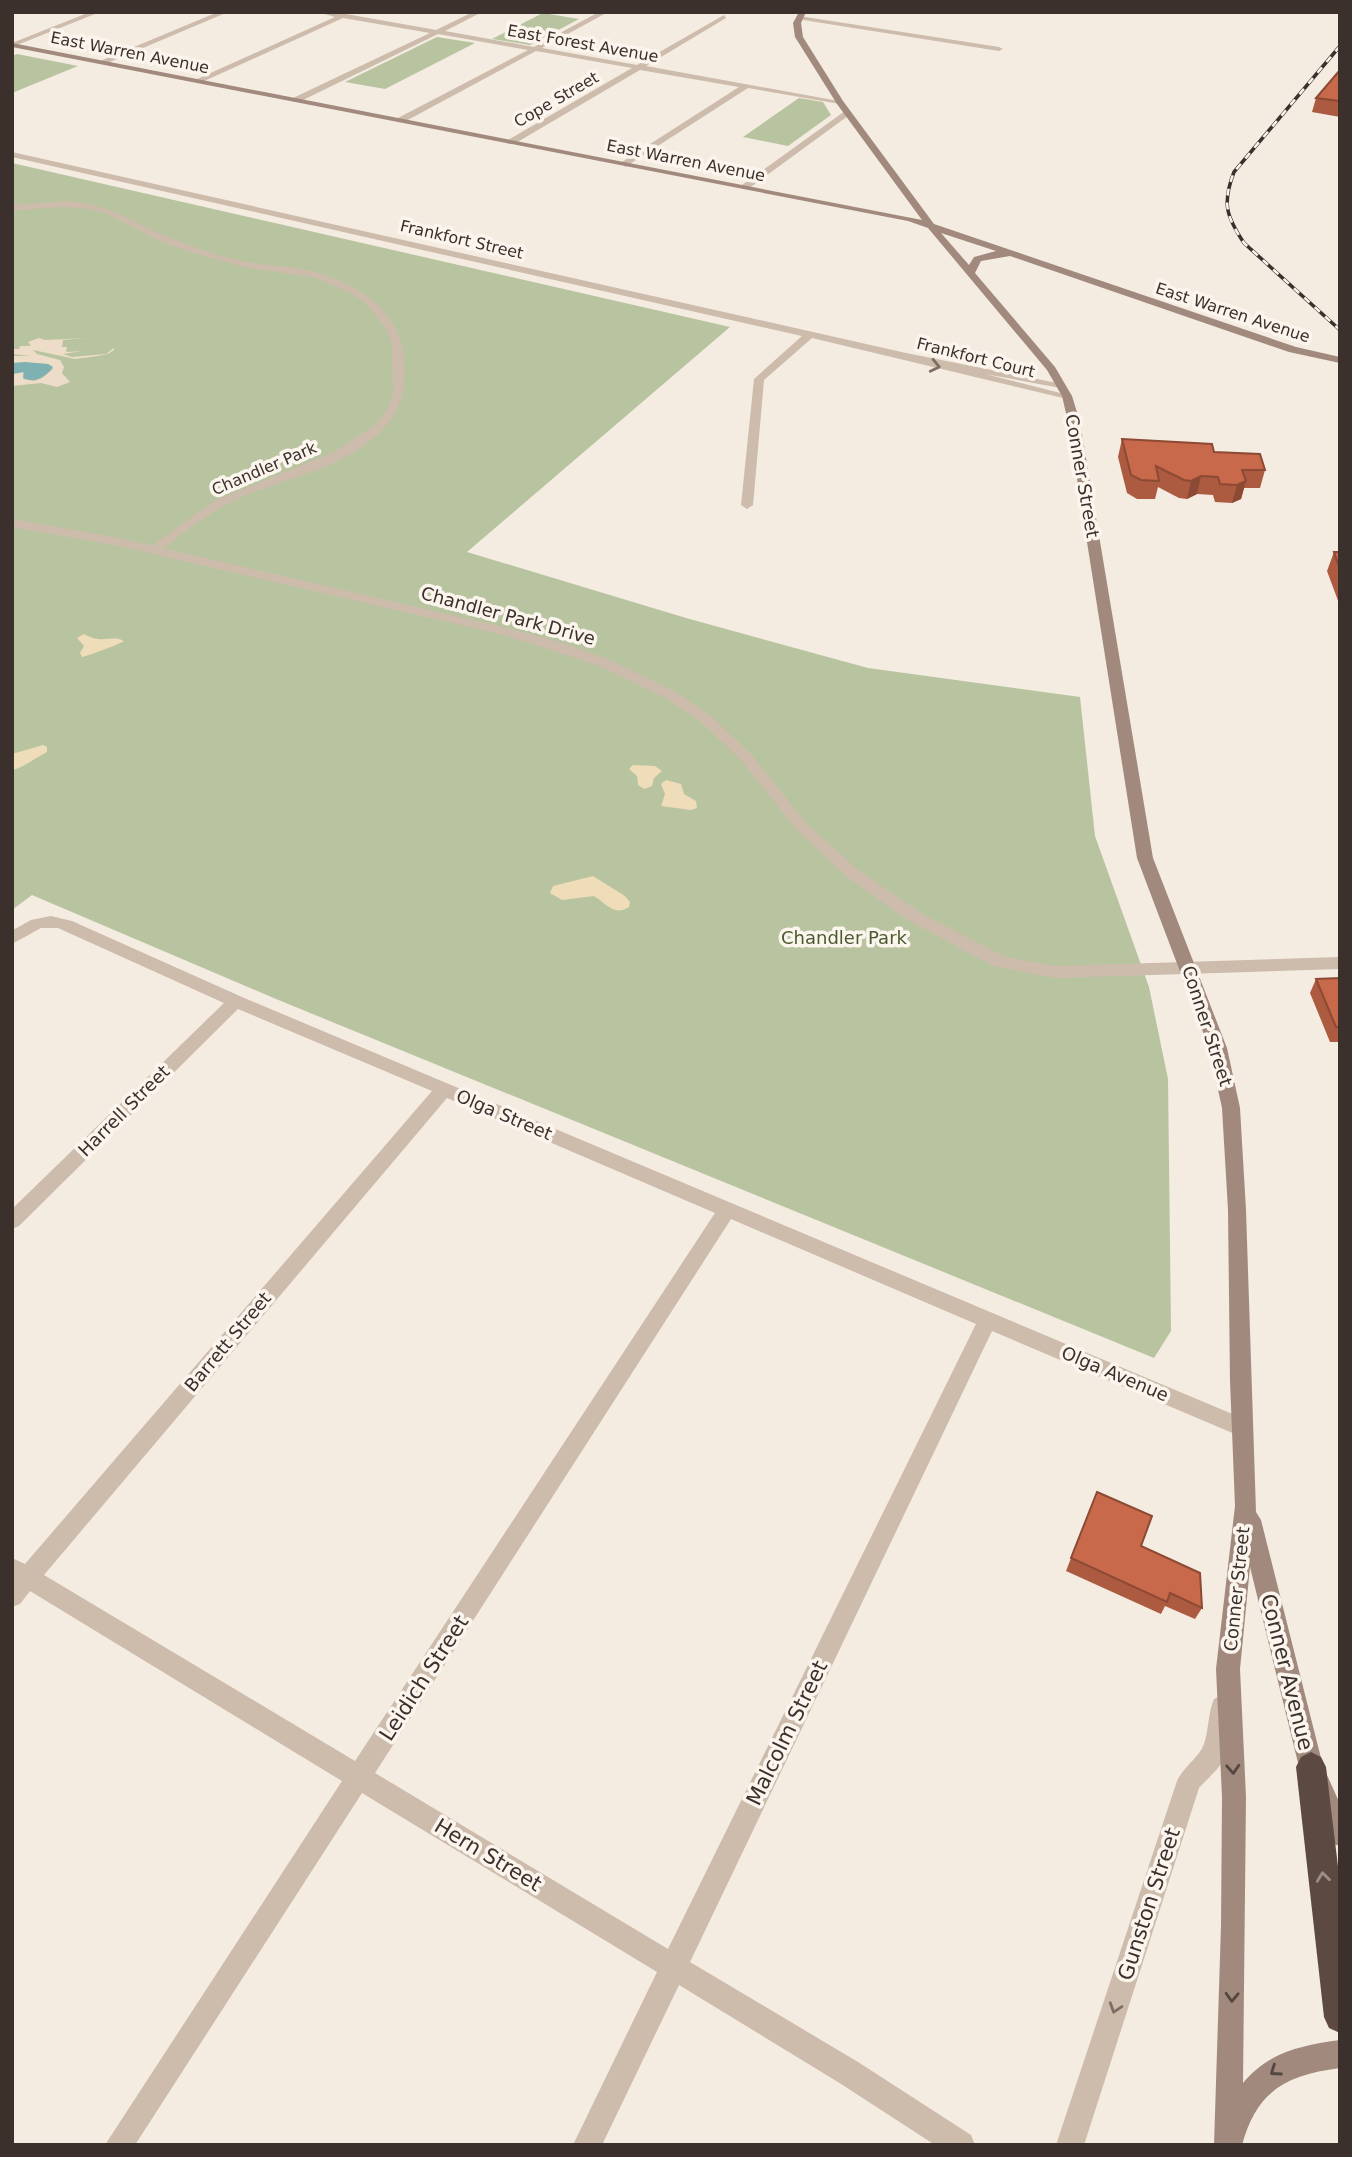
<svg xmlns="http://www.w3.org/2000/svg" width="1352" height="2157" font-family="'DejaVu Sans',sans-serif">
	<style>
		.green { fill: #b8c4a0 }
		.sand { fill: #efdcb8 }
		.plaza { fill: #ecdcc8 }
		.water { fill: #7fb0b2 }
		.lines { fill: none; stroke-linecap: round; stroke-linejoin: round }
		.minor { fill: #cdbbac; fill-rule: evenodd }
		.tertiary { fill: #cdbbac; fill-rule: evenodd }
		.secondary { fill: #a18a7d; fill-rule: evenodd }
		.motorway { fill: #5c4a42; fill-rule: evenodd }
		.rail-casing { stroke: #3b302b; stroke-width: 3.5 }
		.rail { stroke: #fbf5ee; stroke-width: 2.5; stroke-dasharray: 7; stroke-linecap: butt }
		.wall { fill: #ac5a40 }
		.shaded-wall { fill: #8c4a34 }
		.building { fill: #c8694b; stroke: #8c4a34; stroke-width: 2 }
		.oneway { stroke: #7d6f65 }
		.oneway2 { stroke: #544640 }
		.oneway3 { stroke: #9c8e87 }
		.labels { text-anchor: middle; stroke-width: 7; stroke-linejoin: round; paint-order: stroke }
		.far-street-label { font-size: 16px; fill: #3b302b; stroke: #fbf5ee }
		.street-label { font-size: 18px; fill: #3b302b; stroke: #fbf5ee }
		.park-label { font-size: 18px; fill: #4a5a2e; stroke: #fbf5ee }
		.near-street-label { font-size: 21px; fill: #3b302b; stroke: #fbf5ee }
	</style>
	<rect width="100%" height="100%" fill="#f4ebe1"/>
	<path class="green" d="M543 13 579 19 530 45 492 39Z
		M437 37 475 43 385 89 345 82Z
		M17 54 78 66 12 93V56Z
		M799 98 823 102 831 115 788 146 743 137Z
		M12 163 730 327 467 552 686 618 868 668 1080 697 1095 836 1149 987 1168 1079 1171 1331 1154 1358 276 999 32 895 12 910Z"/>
	<path class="sand" d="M84 634C103 645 111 634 124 641 122 643 88 656 82 657L80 653 84 646 77 638Z
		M43 745 47 747V752C37 757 21 769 12 770V754Z
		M633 765 655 766 662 771 654 778 652 786 644 789 638 785 637 776 629 769Z
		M666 780 681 784 684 794 696 801 697 808 691 810 661 806 665 794 661 784Z
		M593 876 625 896 630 902 629 907C614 917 606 903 594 896L562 900 550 893 553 886Z"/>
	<path class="plaza" d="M39 338 45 340 86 338 63 340 62 347H67L66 352 82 351 63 354 72 357 106 354 114 348V350L108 354 98 356 75 359 33 350 37 354 60 360 64 367 62 373 70 382 57 387 41 383 12 386V374L23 372 24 379 34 381 42 378 53 369 48 364 12 363V356H30L12 354V349H19L20 346H31L28 342Z"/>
	<path class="water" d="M25 362 48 364 53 367C46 376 36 384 23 378L24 372 12 374V363Z"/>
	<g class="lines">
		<path class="minor" d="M90 12H100L12 47V43Z
			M218 12H228L105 64 98 62Z
			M318 12H335L436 30 473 12H482L445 31 534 47 599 12H608L542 48 637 65 724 15 726 18 646 66 844 102 840 104 748 88 625 167 622 162 739 87 640 70 514 144H508V140L632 68 536 51 404 122H398V118L528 50 438 34 299 102H293V98L430 33 343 18 200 83 193 81 335 17Z
			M799 16 999 47 1003 49 999 51 797 19Z
			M845 111 852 113 748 189H742V185Z
			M12 152 906 353 1062 384 1066 385V389L985 374 1072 396 1067 399 812 338 764 380 753 505 747 509 741 505 754 379 802 336 12 157Z
			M68 201C117 205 147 232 192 246 208 252 226 258 243 261 262 265 281 265 301 269 349 278 400 306 404 359 406 386 403 407 384 428 349 467 288 477 242 497 211 511 185 531 158 553H150V547L214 501 334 452 375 425 388 408 393 392 392 344 386 328 365 303 350 293 316 278 244 267 194 253 159 241 112 216 91 209 57 207 12 211V205Z
			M51 916 72 921 242 997 1249 1421 1252 1428 1249 1435 1242 1437 992 1331 690 1962 858 2062 971 2135 975 2145H935L838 2082 679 1985 602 2145H573L657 1972 362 1793 135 2145H105L342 1781 30 1591 20 1604 12 1607V1558L25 1564 432 1091 238 1009 19 1226 12 1229V1209L224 1003 58 928H41L12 944 13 930 31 920ZM447 1098 715 1213 355 1761 44 1575ZM731 1219 976 1324 668 1949 375 1773Z
			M1222 1695 1230 1699C1236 1713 1232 1745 1224 1759 1219 1769 1207 1779 1199 1788L1084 2145H1056L1177 1781C1183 1767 1199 1758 1204 1744 1209 1729 1208 1713 1214 1699Z"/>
		<path class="tertiary" d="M12 519 119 538 507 628 560 642 607 659 674 691 711 716 751 754 807 824 858 870 921 913 1005 957 1056 966 1340 957V969L1056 978 994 966 909 921 848 878 797 830 741 760 701 722 664 697 597 665 504 635 119 546 12 527Z"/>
		<path class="secondary" d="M799 12H806L801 23 803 37 843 101 934 224 1296 347 1340 357V363L1289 352 1010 256 981 261 975 273 1055 367 1072 396 1080 422 1153 858 1227 1048 1240 1108 1246 1210 1256 1512 1261 1520 1323 1766 1340 1804V1846L1331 1843 1299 1767 1250 1567 1240 1669 1246 1797 1243 2083C1268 2052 1303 2045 1340 2040V2068C1287 2075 1257 2090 1242 2145H1214L1221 1926 1222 1797 1216 1669 1235 1506 1230 1381 1228 1210 1222 1108 1209 1048 1137 858 1068 422 1062 396 1047 370 928 228 908 221 12 47V43L922 220 837 104 795 37 793 23ZM941 233 996 251 974 257 969 265Z"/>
		<path class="motorway" d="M1311 1752 1321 1757 1326 1767 1340 1883V2033L1329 2028 1324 2017 1296 1767 1301 1757Z"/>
		<defs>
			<path id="rail" d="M1340 46 1234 172C1222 203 1226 216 1244 243L1340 330"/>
		</defs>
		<use href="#rail" class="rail-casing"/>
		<use href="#rail" class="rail"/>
	</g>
	<path class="wall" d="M1340 70V117L1312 112 1316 98Z
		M1122 439 1265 470 1260 488H1244L1241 499 1232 503 1215 502 1213 495 1197 494 1187 499 1179 498 1158 487 1155 499H1137L1127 493 1118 457Z
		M1334 552H1340V606L1327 571Z
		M1340 978V1042H1330L1310 993 1316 979Z
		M1097 1492 1141 1546 1202 1608 1195 1619 1165 1606 1161 1614 1066 1571Z"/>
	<path class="shaded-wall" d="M1201 476 1197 494 1187 499 1191 481Z
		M1246 481 1241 499 1232 503 1237 485Z"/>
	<path class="building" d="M1340 70V101L1316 98Z
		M1122 439 1212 444 1214 452 1260 454 1265 470H1242L1246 481 1237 485 1220 484 1218 477 1201 476 1191 481 1184 480 1156 466 1159 481 1141 480 1131 475Z
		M1334 552H1340V569Z
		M1340 978V1027H1336L1316 979Z
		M1097 1492 1152 1516 1141 1546 1200 1573 1202 1608 1170 1593 1167 1602 1071 1558Z"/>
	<defs><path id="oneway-chevron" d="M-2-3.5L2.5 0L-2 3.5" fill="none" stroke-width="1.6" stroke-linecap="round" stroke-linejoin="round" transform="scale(1.75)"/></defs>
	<g class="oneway">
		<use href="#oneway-chevron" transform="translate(935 366) rotate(13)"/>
		<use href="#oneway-chevron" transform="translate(1115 2008) rotate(108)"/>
	</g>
	<g class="oneway2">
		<use href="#oneway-chevron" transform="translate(1233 1769) rotate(87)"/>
		<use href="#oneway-chevron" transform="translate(1232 1997) rotate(92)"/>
		<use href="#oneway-chevron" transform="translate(1275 2071) rotate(145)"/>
	</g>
	<use class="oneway3" href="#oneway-chevron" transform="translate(1323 1877) rotate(-97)"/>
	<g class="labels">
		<g class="far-street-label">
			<text transform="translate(583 43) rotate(10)" y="6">East Forest Avenue</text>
			<text transform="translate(130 52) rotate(11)" y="6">East Warren Avenue</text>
			<text transform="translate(556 99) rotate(-30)" y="6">Cope Street</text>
			<text transform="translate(686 160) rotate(11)" y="6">East Warren Avenue</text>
			<text transform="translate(462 239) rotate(13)" y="6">Frankfort Street</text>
			<text transform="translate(1233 312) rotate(18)" y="6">East Warren Avenue</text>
			<text transform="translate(976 357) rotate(14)" y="6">Frankfort Court</text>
			<text transform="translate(264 468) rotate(-23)" y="6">Chandler Park</text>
		</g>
		<g class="street-label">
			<text transform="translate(1082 476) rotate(80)" y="6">Conner Street</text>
			<text transform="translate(508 616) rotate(15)" y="6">Chandler Park Drive</text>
			<text transform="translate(1207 1026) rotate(72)" y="6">Conner Street</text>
			<text transform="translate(124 1111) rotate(-45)" y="6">Harrell Street</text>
			<text transform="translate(504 1115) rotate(23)" y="6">Olga Street</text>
			<text transform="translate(228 1342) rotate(-50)" y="6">Barrett Street</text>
			<text transform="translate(1115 1374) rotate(23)" y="6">Olga Avenue</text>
			<text transform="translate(1237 1589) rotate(-84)" y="6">Conner Street</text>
		</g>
		<g class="park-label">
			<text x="844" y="944">Chandler Park</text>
		</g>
		<g class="near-street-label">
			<text transform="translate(1287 1672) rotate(76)" y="7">Conner Avenue</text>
			<text transform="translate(424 1678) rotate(-57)" y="7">Leidich Street</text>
			<text transform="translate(787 1733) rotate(-64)" y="7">Malcolm Street</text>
			<text transform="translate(488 1855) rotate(31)" y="7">Hern Street</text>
			<text transform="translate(1149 1904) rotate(-72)" y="7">Gunston Street</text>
		</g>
	</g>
	<rect width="1352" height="2157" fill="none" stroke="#3b302b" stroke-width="28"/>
</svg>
